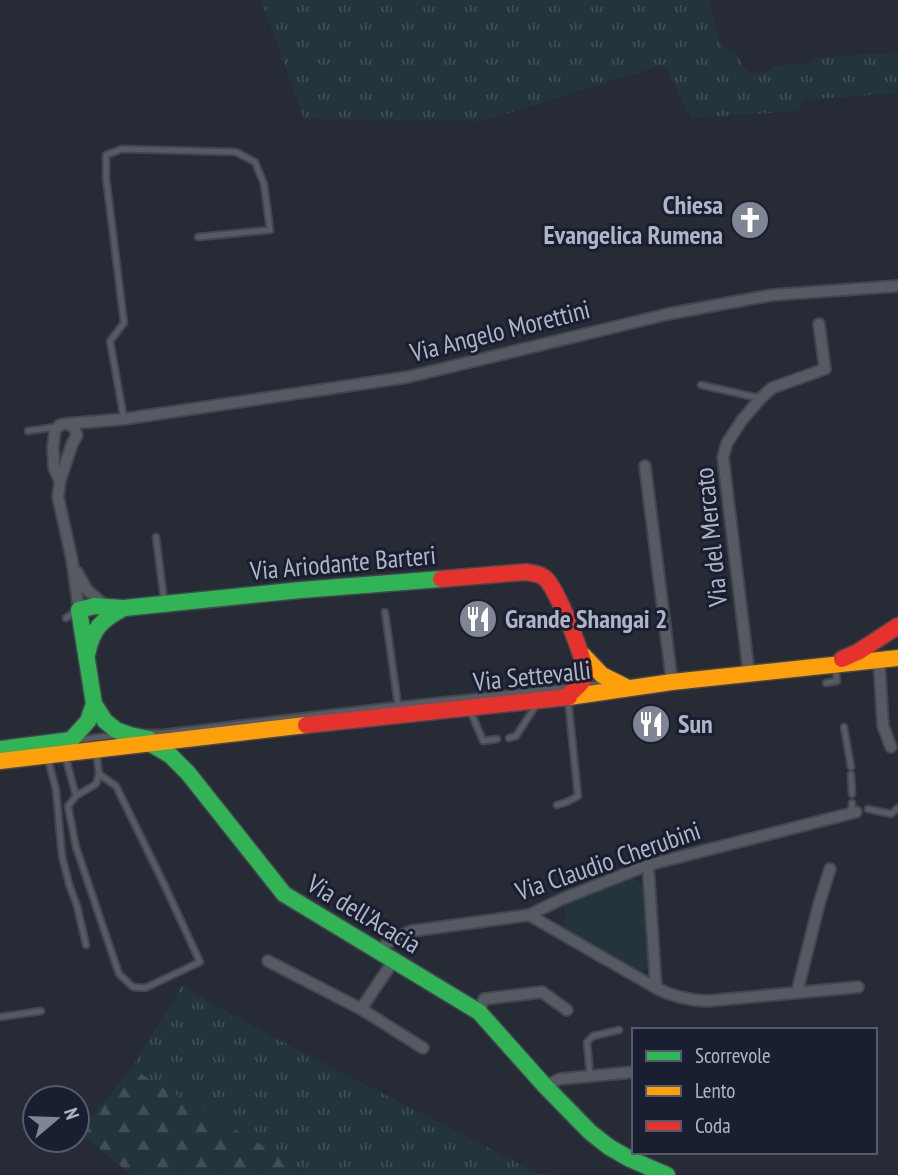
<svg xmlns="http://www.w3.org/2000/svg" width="898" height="1175" font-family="'PT Sans Narrow',sans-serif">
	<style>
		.grass { fill: url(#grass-tufts) }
		.forest { fill: url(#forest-firs) }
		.park { fill: #23343b }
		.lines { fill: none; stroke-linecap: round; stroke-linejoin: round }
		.lane-casing { stroke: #42464e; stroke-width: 9 }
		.street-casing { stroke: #42464e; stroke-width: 14 }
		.fast-casing { stroke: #42464e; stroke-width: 19 }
		.slow-casing { stroke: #42464e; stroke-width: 19 }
		.jam-casing { stroke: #42464e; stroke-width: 19 }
		.lane { stroke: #565a63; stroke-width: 5 }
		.street { stroke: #565a63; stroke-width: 10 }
		.fast { stroke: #30b455; stroke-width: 16 }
		.slow { stroke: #ff9f0a; stroke-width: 16 }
		.jam { stroke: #e5322d; stroke-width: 16 }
		.labels { text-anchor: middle; stroke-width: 6; stroke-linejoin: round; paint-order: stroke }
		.poi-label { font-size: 26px; font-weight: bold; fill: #afb5c7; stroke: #191f30; text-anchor: start }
		.street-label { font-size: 26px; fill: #afb5c7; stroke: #191f30 }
	</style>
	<defs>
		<pattern id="grass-tufts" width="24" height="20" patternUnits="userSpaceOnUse" patternTransform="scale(1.75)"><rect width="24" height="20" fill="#23343b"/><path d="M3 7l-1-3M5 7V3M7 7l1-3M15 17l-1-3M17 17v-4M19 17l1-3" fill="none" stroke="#404f56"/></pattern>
		<pattern id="forest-firs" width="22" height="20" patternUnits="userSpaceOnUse" patternTransform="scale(1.75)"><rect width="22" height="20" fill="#23343b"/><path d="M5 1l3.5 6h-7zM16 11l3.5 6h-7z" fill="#404f56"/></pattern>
	</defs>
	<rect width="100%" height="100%" fill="#262b35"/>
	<path class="grass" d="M261 0H709L722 47 737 53 743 67 752 74 771 70 772 66 813 63V58L898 52V93L803 100 799 111 691 118 664 65 481 121 304 119Z
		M182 986 258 1029 537 1173 564 1175H130L129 1173 80 1133 131 1068Z"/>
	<path class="forest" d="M131 1068 312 1175H130L129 1173 80 1133Z"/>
	<path class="park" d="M633 877 644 887 651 968 641 971 565 929 564 905Z"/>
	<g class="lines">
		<defs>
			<path id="lane" d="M701 385 759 398
				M124 419 110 341 124 323 106 177V155L122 149 236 152 255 162 264 184 270 230 198 237
				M28 431 56 427
				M156 537 164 600
				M385 612 398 705
				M66 618 76 611
				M826 683 837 681 835 668
				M582 686 607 683
				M470 710 483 741 497 739
				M844 727 851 767
				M147 733H162L398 705 572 687
				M509 738 516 736 537 704
				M78 740 117 735
				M96 750 99 774 96 784 76 796 68 806 76 847 119 974 133 987 145 988 200 962 163 882 116 786 99 774
				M65 755 76 796
				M48 759 56 790 62 856 69 884 77 906 86 945
				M851 774 852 794
				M557 805 567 802 578 796 568 699
				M868 809 891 814 898 808
				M851 813 852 803
				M0 1017 41 1011
				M590 1076 587 1042 593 1036 619 1030"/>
			<path id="street" d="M68 424 74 428 77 435 72 444 60 481 58 497 72 560 79 610
				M645 466 672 682
				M60 481 54 468 53 447 55 430 60 425 64 424 124 419 408 377 668 314 772 295 898 286
				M77 572 87 590 107 607
				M879 660 883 726 891 747
				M749 674 723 457 727 443 742 420 761 398 772 388 825 369 819 324
				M648 865 656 988
				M529 915 656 988C673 997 689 1000 707 1001L858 987
				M378 951 393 939 412 931 529 915 562 899 648 865 856 812
				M268 961 361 1009 423 1048
				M797 992 819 904 830 869
				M361 1009 394 960
				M479 1012 484 999 542 992 567 1010
				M545 1086 560 1079 634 1072"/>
			<path id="fast" d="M122 608 95 606 79 610 94 704 105 721 116 730 130 735 149 739
				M87 655C92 629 101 620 124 608L301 590 441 579
				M151 744 170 755 188 773 284 894 479 1012 545 1086 590 1132 609 1147 630 1159 667 1175
				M0 749 71 740 88 721 94 704"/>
			<path id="slow" d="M583 655 602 675 628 688
				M569 697 672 682 898 658
				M0 761 306 725"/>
			<path id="jam" d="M441 579 526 572C533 573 541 574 546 579 556 588 587 662 585 675 584 683 573 690 568 696
				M842 659 858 652 898 626
				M306 725 569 697"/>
		</defs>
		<use href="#lane" class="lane-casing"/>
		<use href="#street" class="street-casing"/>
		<use href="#fast" class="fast-casing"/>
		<use href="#slow" class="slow-casing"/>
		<use href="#jam" class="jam-casing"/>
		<use href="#lane" class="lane"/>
		<use href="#street" class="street"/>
		<use href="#fast" class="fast"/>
		<use href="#slow" class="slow"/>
		<use href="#jam" class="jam"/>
	</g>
	<defs>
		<symbol id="church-disc" viewBox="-11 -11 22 22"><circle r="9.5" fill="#7f8594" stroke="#191f30"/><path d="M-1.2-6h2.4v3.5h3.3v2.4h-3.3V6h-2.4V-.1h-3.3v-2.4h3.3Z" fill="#fff"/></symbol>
		<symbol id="restaurant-disc" viewBox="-11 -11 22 22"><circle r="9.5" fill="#7f8594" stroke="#191f30"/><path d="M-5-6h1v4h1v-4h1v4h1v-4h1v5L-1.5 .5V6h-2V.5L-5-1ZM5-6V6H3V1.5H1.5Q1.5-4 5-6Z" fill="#fff"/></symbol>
	</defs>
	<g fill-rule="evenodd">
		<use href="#church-disc" x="728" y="198" width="44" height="44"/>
		<use href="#restaurant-disc" x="456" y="597" width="44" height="44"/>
		<use href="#restaurant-disc" x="629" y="702" width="44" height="44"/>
	</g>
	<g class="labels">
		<g class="poi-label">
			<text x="723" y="214" text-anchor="end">Chiesa<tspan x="723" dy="30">Evangelica Rumena</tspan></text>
			<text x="505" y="628">Grande Shangai 2</text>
			<text x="678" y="733">Sun</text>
		</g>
		<g class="street-label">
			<text transform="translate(500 331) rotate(-14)" y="9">Via Angelo Morettini</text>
			<text transform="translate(711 537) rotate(-96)" y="9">Via del Mercato</text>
			<text transform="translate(343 563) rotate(-5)" y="9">Via Ariodante Barteri</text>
			<text transform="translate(532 676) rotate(-6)" y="9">Via Settevalli</text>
			<text transform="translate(608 861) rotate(-19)" y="9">Via Claudio Cherubini</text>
			<text transform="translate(364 914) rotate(31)" y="9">Via dell'Acacia</text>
		</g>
	</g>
	<rect x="632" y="1028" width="245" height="126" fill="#191f30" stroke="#555b6c" stroke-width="2"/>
	<rect x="646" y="1051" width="35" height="10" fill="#30b455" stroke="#555b6c" stroke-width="2"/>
	<text x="695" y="1063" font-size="21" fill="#afb5c7">Scorrevole</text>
	<rect x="646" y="1086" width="35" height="10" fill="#ff9f0a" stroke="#555b6c" stroke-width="2"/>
	<text x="695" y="1098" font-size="21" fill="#afb5c7">Lento</text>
	<rect x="646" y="1121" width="35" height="10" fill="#e5322d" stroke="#555b6c" stroke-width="2"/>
	<text x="695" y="1133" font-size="21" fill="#afb5c7">Coda</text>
	<g transform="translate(56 1119) rotate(71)"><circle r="33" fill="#191f30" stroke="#555b6c" stroke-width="2"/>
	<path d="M0-5L12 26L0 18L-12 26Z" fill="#7f8594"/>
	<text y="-10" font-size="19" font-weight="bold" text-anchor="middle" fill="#afb5c7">N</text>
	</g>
</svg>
